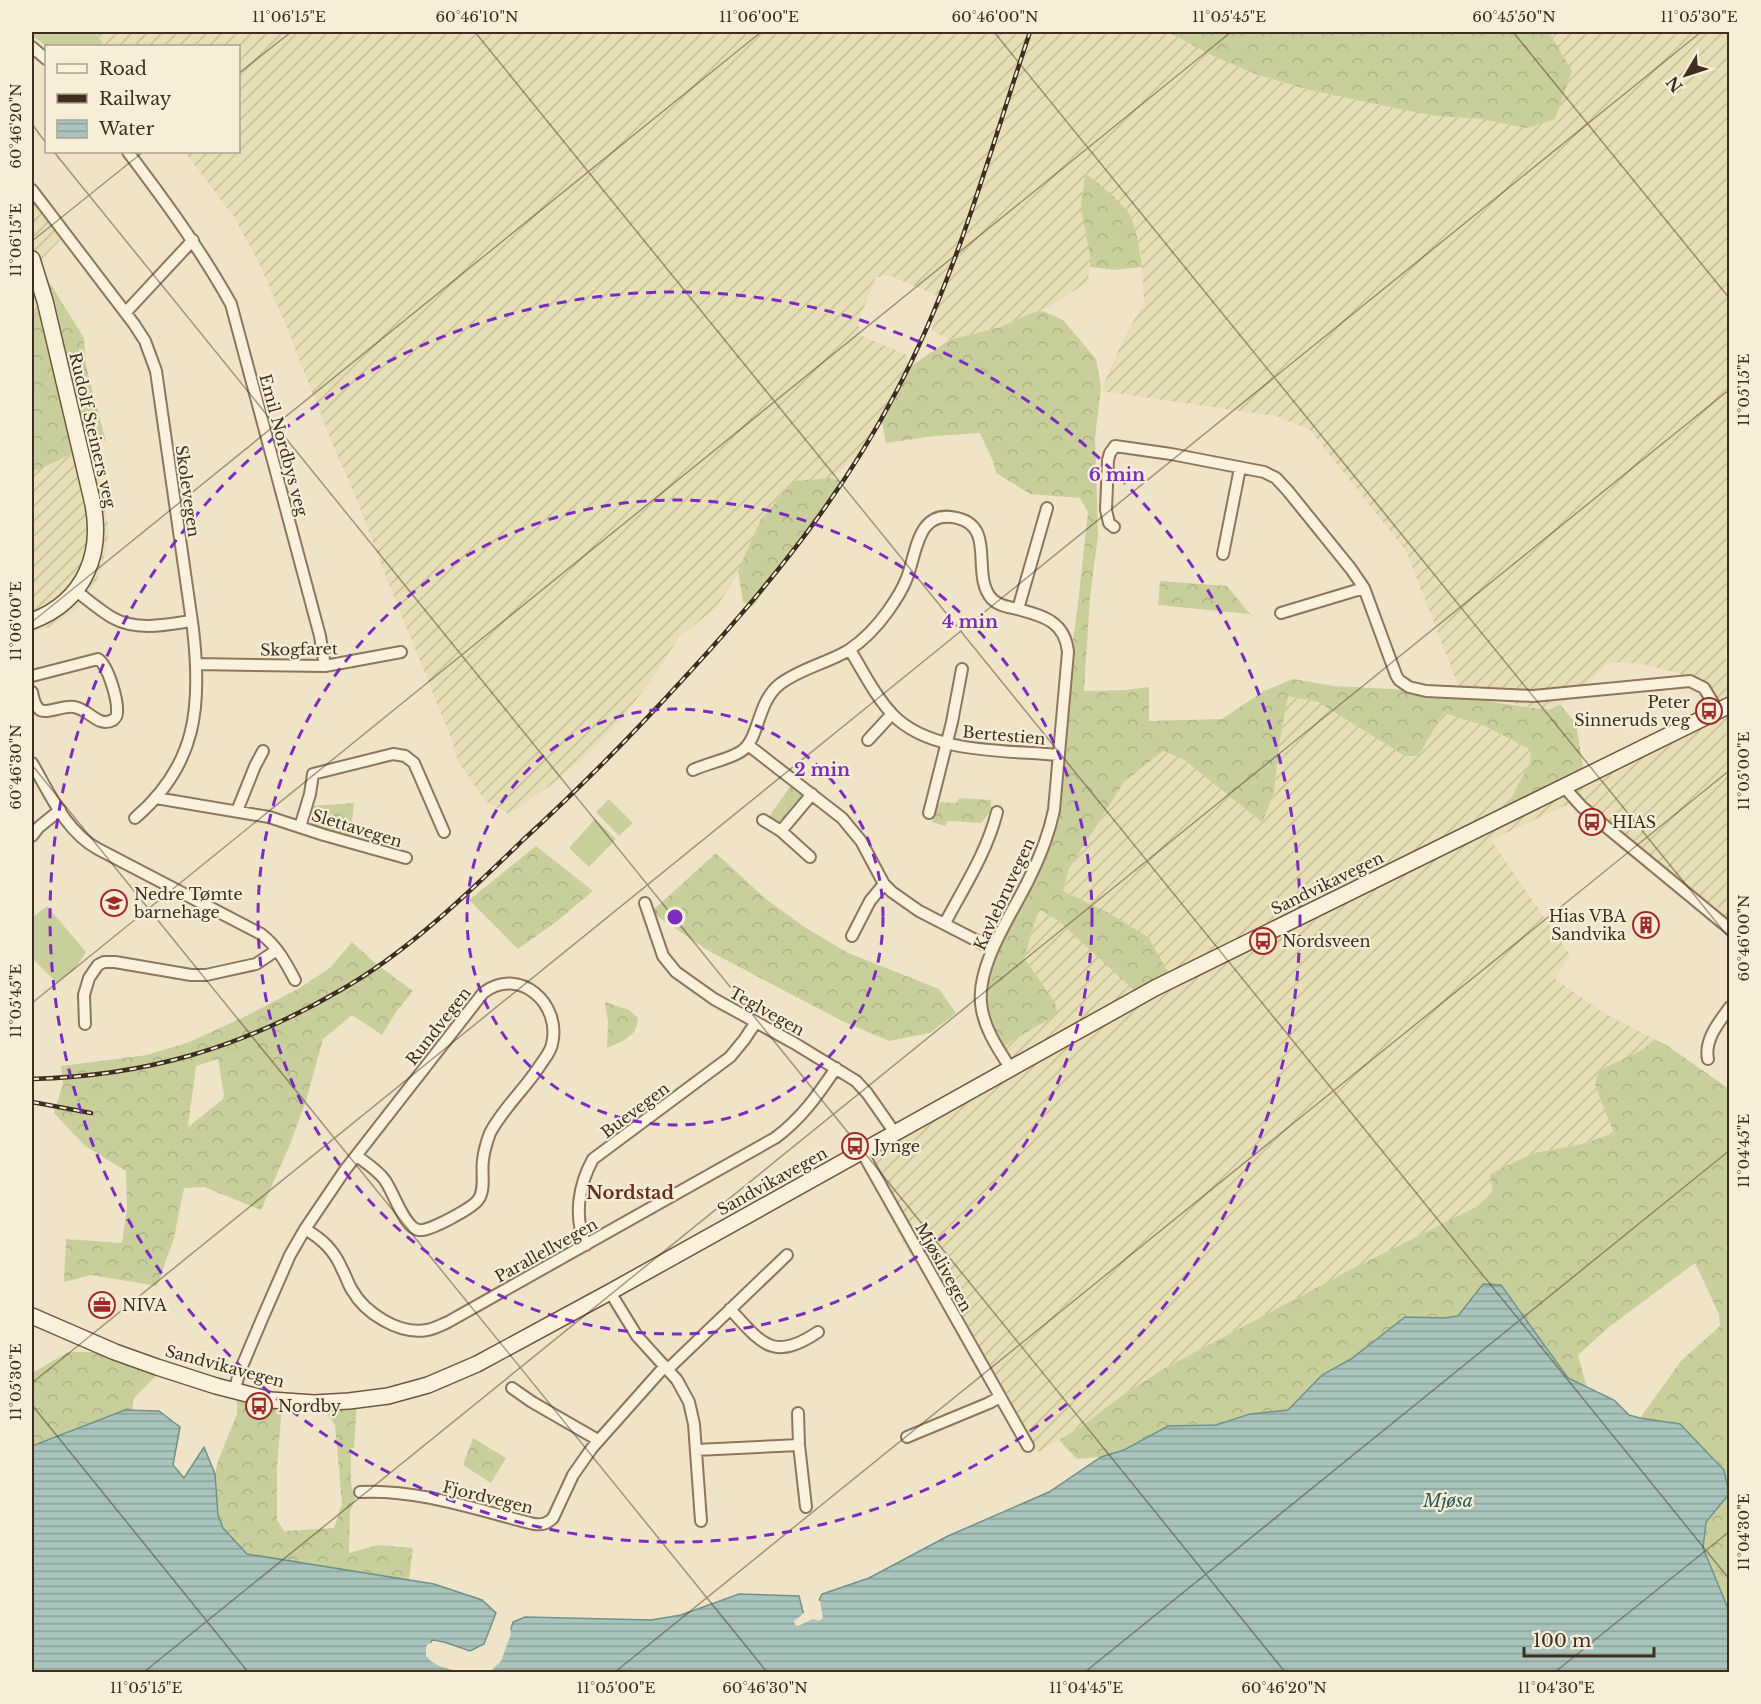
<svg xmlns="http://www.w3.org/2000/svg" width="1761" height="1704" font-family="'Libre Baskerville',serif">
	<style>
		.farmland { fill: url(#farmland-furrows) }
		.forest { fill: url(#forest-crowns); fill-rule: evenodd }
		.garden { fill: #c9cf9b }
		.water { fill: url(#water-rules); stroke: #6f938a; stroke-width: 1.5 }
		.pier { fill: #f0e4c8 }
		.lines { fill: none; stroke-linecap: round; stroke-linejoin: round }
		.street-casing { stroke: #8d765c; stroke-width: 14 }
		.secondary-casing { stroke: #6f573f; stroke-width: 18 }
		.street { stroke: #faf1dc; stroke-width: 10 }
		.secondary { stroke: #faf1dc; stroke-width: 15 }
		.rail-casing { stroke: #3d2e20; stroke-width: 4.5 }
		.rail { stroke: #f7eed8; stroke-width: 2; stroke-dasharray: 7; stroke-linecap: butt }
		.ticks { fill: none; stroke: #3d2e20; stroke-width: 1.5; stroke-opacity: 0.45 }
		.ring { fill: none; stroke: #7b2cbf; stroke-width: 3; stroke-dasharray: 10 8 }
		.labels { text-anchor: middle; stroke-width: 4.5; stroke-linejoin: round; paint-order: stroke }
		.street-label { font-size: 16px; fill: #3d2e20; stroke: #f7eed8 }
		.poi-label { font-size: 16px; fill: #3d2e20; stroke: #f7eed8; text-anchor: start }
		.neighbourhood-label { font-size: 18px; font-weight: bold; fill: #6b2e1e; stroke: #f7eed8 }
		.water-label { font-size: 18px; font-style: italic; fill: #2f5d5a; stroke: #f7eed8 }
		.centre { fill: #7b2cbf; stroke: #f7eed8; stroke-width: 3 }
		.ring-label { font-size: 18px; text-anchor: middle; font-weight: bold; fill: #7b2cbf; stroke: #f7eed8; stroke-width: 4.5; stroke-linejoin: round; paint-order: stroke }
		.neatline { fill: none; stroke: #3d2e20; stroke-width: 2 }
		.ticks-label { font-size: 15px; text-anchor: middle; fill: #3d2e20 }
	</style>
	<defs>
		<pattern id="farmland-furrows" width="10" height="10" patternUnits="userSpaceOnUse" patternTransform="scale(1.5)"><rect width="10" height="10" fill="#e6deb5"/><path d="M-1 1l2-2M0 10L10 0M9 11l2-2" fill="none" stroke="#c6bf9b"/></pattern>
		<pattern id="forest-crowns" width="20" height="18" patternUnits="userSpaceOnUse" patternTransform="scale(1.5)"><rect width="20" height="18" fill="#c9cf9b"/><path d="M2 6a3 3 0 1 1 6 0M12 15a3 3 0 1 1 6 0" fill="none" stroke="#aeb285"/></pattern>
		<pattern id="water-rules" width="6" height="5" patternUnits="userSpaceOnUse" patternTransform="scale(1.5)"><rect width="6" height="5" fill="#a9c4bc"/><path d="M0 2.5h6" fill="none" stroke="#8ba098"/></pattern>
	</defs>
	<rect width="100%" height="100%" fill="#f0e4c8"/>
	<path class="farmland" d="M92 32H1168L1213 56 1258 75 1309 90 1404 110 1437 116 1481 119 1572 71 1549 32H1729L1730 643 1725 650 1730 685 1729 933 1573 802 1491 840 1570 955 1555 979 1602 1012 1654 1039 1644 1049 1598 1071 1595 1086 1614 1133 1583 1144 1534 1153 1490 1174 1493 1193 1476 1207 1344 1273 1165 1368 1123 1395 1083 1425 1039 1452 1023 1443 978 1372 930 1286 905 1246 860 1159 1004 1068 997 1052 1013 1040 1054 1001 1024 958 1039 909 1061 923 1109 913 1063 891 1069 869 1124 782 1163 751 1183 759 1262 821 1274 794 1279 745 1288 696 1318 702 1405 756H1418L1444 713 1485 726 1531 750 1530 762 1507 806 1658 744 1719 722 1715 697 1681 674 1643 664 1610 662 1573 695 1549 710 1462 695 1406 551 1309 429 1276 416 1101 391 1122 342 1144 302 1141 253 1129 213 1085 174 1081 208 1090 257 1088 282 1047 308 1000 327 949 340 932 331 936 295 888 275 876 277 858 323 860 335 907 355 908 367 885 411 858 455 832 479 794 481 761 519 741 568 717 607 679 637 653 678 622 718 589 753 551 785 509 814 485 801 458 761 449 733 387 579 355 495 332 443 285 323 258 261 234 217 185 152H238V46H105Z
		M32 193 62 238 41 260 42 268 48 280 45 288 44 306 32 314Z
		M94 445 109 531 102 568 93 588 75 611 50 627 32 632V472Z"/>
	<path class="forest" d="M1168 32H1549L1572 71 1555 119 1527 128 1481 119 1437 116 1404 110 1309 90 1258 75 1213 56Z
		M1085 174C1096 180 1120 201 1128 212 1135 222 1141 254 1142 267L1115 270 1090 267V257L1081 208Z
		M48 280 84 338 86 366 106 442 104 440 32 472V314L44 306Z
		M1043 311 1063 320 1096 359 1101 387 1095 438 1098 536 1090 597 1084 691 1126 690 1149 687V721L1222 719 1264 691 1293 679 1334 686 1448 692 1499 703 1549 710 1560 704 1576 724 1584 772 1520 808 1507 806 1530 762 1531 750 1485 726 1444 713 1418 756H1405L1318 702 1288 696 1279 745 1274 794 1262 822 1183 759 1163 751 1124 782 1069 869 1063 891 1109 913 1148 937 1171 977 1137 993 1061 923 1039 909 1024 958 1054 1001 1058 1014 1013 1040 997 1052 980 1013 996 954 1017 908 1048 811 1077 612 1088 512 1080 498 1030 494 996 473 993 461 980 433 935 436 886 443 881 417 908 368 907 363 913 365 949 340 1000 327 1034 312Z
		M833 478 842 483 810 532 752 607 743 602 738 571 761 519 794 481Z
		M1160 581 1227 586 1250 614 1158 605Z
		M792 784C796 787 801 789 802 794 805 805 785 820 776 823L768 818Z
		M960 798 991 800V811L981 823 948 821 945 826 932 822 935 808 941 802 956 803Z
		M354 803 350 839 317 829 310 822 313 806Z
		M536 846 593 891 556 922 518 949 469 900Z
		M716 853 766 899 803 926 846 952 939 989 956 1013 930 1033 889 1041 842 1021 707 950 651 912Z
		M352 942 375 963 413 991 396 1012 382 1035 352 1015 323 1039 306 1101 289 1147 261 1210 204 1187 184 1188 174 1238 157 1286 91 1275 64 1282 66 1239 122 1243 127 1208 126 1171 85 1146 54 1113 63 1083 61 1066 147 1055 189 1042 244 1017 300 988 331 967ZM218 1059 224 1095 223 1099 188 1127 196 1066Z
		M605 1002 629 1010 638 1018C637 1037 623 1041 607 1048L608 1022Z
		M1654 1039 1665 1044 1729 1089V1490L1724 1470 1680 1424 1640 1418 1681 1361 1720 1326 1719 1314 1695 1263 1609 1327 1578 1355 1587 1388 1568 1378 1501 1285 1483 1284 1458 1316 1444 1318 1405 1317 1351 1359 1322 1375 1288 1410 1250 1414 1216 1425 1168 1426 1124 1450 1101 1457 1077 1459 1059 1440 1083 1425 1123 1395 1165 1368 1344 1273 1476 1207 1493 1193 1490 1174 1534 1153 1583 1144 1614 1133 1595 1086 1598 1071 1644 1049Z
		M68 1352H103L157 1375 134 1398 132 1411 125 1410 32 1446V1373Z
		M237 1394 290 1400 281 1417 277 1469V1520L284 1531 334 1528 342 1504 335 1425 318 1401 357 1400 354 1448H351V1483L355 1500 350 1511 349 1553 377 1545 413 1548 409 1580 247 1554 223 1528 218 1515 215 1474 218 1461 237 1414Z
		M473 1438 506 1458 491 1483 463 1465Z
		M1729 1494V1611L1703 1548 1706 1522Z"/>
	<path class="garden" d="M32 32H94L103 43 98 46H47L32 36Z
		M609 799 633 823 619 836 596 812Z
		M595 819 616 839 589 867 569 848Z
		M47 906 86 952 75 969 57 983 32 958V918Z"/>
	<path class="water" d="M1483 1284 1501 1285 1568 1378 1614 1400 1629 1415 1640 1418 1680 1424 1724 1470 1729 1494 1706 1522 1703 1548 1729 1611V1672H483L496 1664 506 1645 513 1622 525 1617 651 1620 681 1615 739 1594 799 1596 803 1612 815 1609 822 1594 869 1578 948 1536 1049 1492 1101 1457 1124 1450 1168 1426 1216 1425 1250 1414 1288 1410 1322 1375 1351 1359 1405 1317 1444 1318 1458 1316Z
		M125 1410 159 1411 180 1427 173 1465 184 1478 204 1447 215 1474 218 1515 223 1528 247 1554 434 1584 482 1600 496 1613 484 1644 470 1651 444 1642 432 1640 428 1649C436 1667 461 1668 478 1672H32V1446Z"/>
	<path class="pier" d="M816 1600 820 1601 823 1618 819 1621 813 1619 798 1626 795 1625 794 1621 804 1613V1602L805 1609 813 1607Z
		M513 1619 510 1626 511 1634 501 1661 490 1672H459L439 1666 431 1661 426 1656V1647L428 1644 436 1641 472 1653 434 1643 431 1649 434 1654 447 1662 479 1670 480 1672 493 1662 503 1644 511 1621Z"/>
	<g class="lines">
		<defs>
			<path id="street" d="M32 47 46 59
				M128 152C165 201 201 250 231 304L320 636 325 666
				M32 190 134 324 145 341 156 371 193 629C202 706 197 765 135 818
				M126 312 193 240
				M1114 527 1109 523 1106 510 1108 460 1110 453 1115 446 1171 454 1264 472 1276 478 1288 491 1351 569 1364 588 1396 675 1399 680 1409 687 1426 691 1533 696 1690 681 1704 688 1718 711
				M1223 554 1240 468
				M75 590C87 599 99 610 113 618 136 631 166 625 191 621
				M1018 609 1047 508
				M1281 613 1364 588
				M850 650C863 671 875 696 893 715 931 754 1005 750 1058 755
				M196 664 325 666 401 652
				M32 676 98 659C108 665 118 700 117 712 117 717 116 717 113 720 98 728 89 709 74 707 64 705 48 714 40 710 35 706 33 698 32 692
				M868 740 892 714
				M748 745 842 818 861 841 884 884 892 892 919 911 993 949
				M32 763C50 794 66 832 98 849L261 934C277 946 286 963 295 980
				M693 770C707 763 732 759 743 750 760 736 757 702 780 684 801 668 828 663 849 650 864 640 878 625 888 611 895 601 902 591 906 580 917 555 916 508 957 518 997 527 970 575 992 599 999 606 1008 607 1017 609 1043 616 1065 621 1068 652L1054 810C1049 834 1040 857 1029 879 1012 914 977 964 981 1003 983 1027 998 1049 1011 1069
				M1564 787 1582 807 1730 929
				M156 798 269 817 324 835 406 858
				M237 811 255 766 263 751
				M929 813 952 722 962 669
				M763 820 781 831 810 857
				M300 827 310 794 313 774 393 754 405 756 414 763 444 832
				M781 831 812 794
				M32 836 39 827 60 810
				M645 903 663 956 676 972 714 999 794 1043 856 1081 867 1093 895 1133
				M945 923C964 887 987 852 997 812
				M852 936 870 901 884 884
				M85 1024 84 995 89 978 98 965 104 962H115L191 975H206L256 964 277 950
				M1708 1059C1704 1040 1719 1022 1730 1007
				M862 1152 1028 1446
				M305 1229C322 1239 334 1250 342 1269 346 1276 348 1284 352 1290 365 1313 399 1335 427 1330 434 1329 441 1325 448 1322L775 1138C801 1119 818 1095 836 1068
				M586 1245C573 1217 579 1184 593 1159L730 1057 744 1040 756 1022
				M610 1292 637 1336 677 1380 689 1402 694 1424 701 1521
				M730 1309C762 1344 773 1362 818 1332
				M668 1369 787 1255
				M512 1388 532 1402 598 1440
				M234 1391 240 1371 262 1319 290 1255 305 1229 345 1170 483 993C519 965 562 1004 552 1044 551 1051 545 1058 541 1064 526 1088 503 1108 490 1133 487 1141 484 1151 483 1160 481 1171 486 1190 478 1200 472 1208 429 1232 419 1230 404 1228 394 1192 384 1179 377 1170 366 1163 357 1156
				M798 1413 799 1445 806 1507
				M907 1437 989 1403 1000 1397
				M696 1450 799 1445
				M360 1492C419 1489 477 1510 534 1524 542 1525 547 1524 553 1518L573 1475 592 1448 665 1366"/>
			<path id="secondary" d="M32 259 45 301 92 500C104 553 85 601 32 621
				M32 1316 115 1352 157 1367 216 1386 271 1400 314 1403 349 1401 388 1396 428 1385 477 1364 610 1292 1155 988 1730 705"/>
		</defs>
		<use href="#street" class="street-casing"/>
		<use href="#secondary" class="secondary-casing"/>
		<use href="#street" class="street"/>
		<use href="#secondary" class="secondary"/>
		<defs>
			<path id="rail" d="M32 1079C145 1076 241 1048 339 991 408 952 466 895 523 840 580 788 634 733 686 676 766 589 841 498 896 392 956 279 989 153 1030 32
				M32 1102 91 1113"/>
		</defs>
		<use href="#rail" class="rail-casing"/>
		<use href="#rail" class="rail"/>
	</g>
	<path class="ticks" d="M475 32 1730 1580M994 32 1730 939M1513 32 1730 299M238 74 291 32M32 124 46 143M54 152 1285 1672M32 241 143 152M32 622 761 32M32 765 767 1672M32 1003 1231 32M32 1383 1701 32M32 1405 248 1672M144 1672 1730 389M615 1672 1730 770M1085 1672 1730 1150M1555 1672 1730 1531"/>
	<g class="ring">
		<circle cx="675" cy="917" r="208"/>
		<circle cx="675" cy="917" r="417"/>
		<circle cx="675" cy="917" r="625"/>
	</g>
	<defs>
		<symbol id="bus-ring" viewBox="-11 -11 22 22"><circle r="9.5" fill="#f7eed8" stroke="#9e2a2b" stroke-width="1.5"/><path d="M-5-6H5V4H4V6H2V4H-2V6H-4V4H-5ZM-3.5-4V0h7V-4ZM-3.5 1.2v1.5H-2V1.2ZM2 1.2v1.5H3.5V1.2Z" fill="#9e2a2b"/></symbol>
		<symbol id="school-ring" viewBox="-11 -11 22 22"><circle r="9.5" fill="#f7eed8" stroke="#9e2a2b" stroke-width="1.5"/><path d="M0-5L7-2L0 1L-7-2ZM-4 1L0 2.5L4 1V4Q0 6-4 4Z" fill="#9e2a2b"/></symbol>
		<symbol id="building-ring" viewBox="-11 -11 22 22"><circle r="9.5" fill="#f7eed8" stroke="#9e2a2b" stroke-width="1.5"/><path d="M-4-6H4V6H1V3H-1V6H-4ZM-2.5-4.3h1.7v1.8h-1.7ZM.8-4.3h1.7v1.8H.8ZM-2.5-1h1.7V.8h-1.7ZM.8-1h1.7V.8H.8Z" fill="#9e2a2b"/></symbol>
		<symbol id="office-ring" viewBox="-11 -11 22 22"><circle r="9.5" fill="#f7eed8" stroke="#9e2a2b" stroke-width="1.5"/><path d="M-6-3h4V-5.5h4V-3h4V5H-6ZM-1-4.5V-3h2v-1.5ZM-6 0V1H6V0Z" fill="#9e2a2b"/></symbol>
	</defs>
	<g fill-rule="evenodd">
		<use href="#bus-ring" x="1694" y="696" width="30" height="30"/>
		<use href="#bus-ring" x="1577" y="807" width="30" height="30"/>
		<use href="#school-ring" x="99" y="888" width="30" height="30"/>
		<use href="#building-ring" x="1631" y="910" width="30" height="30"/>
		<use href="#bus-ring" x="1248" y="926" width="30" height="30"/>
		<use href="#bus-ring" x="840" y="1131" width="30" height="30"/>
		<use href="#office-ring" x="87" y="1290" width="30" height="30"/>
		<use href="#bus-ring" x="244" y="1391" width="30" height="30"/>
	</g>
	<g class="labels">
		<g class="street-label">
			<text transform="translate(93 430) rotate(77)" y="6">Rudolf Steiners veg</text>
			<text transform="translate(284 445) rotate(75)" y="6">Emil Nordbys veg</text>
			<text transform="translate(188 491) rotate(82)" y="6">Skolevegen</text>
			<text transform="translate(299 649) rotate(-1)" y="6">Skogfaret</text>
			<text transform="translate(1004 735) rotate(5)" y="6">Bertestien</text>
			<text transform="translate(357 828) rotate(17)" y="6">Slettavegen</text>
			<text transform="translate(1327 883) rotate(-26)" y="6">Sandvikavegen</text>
			<text transform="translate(1004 894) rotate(-65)" y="6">Kavlebruvegen</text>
			<text transform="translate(767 1011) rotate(29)" y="6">Teglvegen</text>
			<text transform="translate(438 1026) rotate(-52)" y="6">Rundvegen</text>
			<text transform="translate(635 1110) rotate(-37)" y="6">Buevegen</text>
			<text transform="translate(772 1181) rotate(-29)" y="6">Sandvikavegen</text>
			<text transform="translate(546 1250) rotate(-29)" y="6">Parallellvegen</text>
			<text transform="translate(944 1267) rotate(61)" y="6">Mjøslivegen</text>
			<text transform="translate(225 1366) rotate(15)" y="6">Sandvikavegen</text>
			<text transform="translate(488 1497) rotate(14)" y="6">Fjordvegen</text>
		</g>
		<g class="poi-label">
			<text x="1690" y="708" text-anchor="end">Peter<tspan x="1690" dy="18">Sinneruds veg</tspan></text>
			<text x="1612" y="828">HIAS</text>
			<text x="134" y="900">Nedre Tømte<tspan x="134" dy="18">barnehage</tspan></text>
			<text x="1626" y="922" text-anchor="end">Hias VBA<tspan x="1626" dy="18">Sandvika</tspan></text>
			<text x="1282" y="947">Nordsveen</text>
			<text x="874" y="1152">Jynge</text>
			<text x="122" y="1311">NIVA</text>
			<text x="278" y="1412">Nordby</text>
		</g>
		<g class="neighbourhood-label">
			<text x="630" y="1199">Nordstad</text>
		</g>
		<g class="water-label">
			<text x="1448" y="1507">Mjøsa</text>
		</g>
	</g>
	<circle cx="675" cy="917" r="9" class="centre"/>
	<g class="ring-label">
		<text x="1117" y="481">6 min</text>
		<text x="970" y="628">4 min</text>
		<text x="822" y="776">2 min</text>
	</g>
	<rect width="1761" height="1704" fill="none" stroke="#f7eed8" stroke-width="66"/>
	<rect x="45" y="45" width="195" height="108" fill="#f7eed8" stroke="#ada18e" stroke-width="1.5"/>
	<rect x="57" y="64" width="30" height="9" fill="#faf1dc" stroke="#ada18e" stroke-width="1.5"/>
	<text x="99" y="75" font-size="18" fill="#3d2e20">Road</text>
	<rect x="57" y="94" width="30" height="9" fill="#3d2e20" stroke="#ada18e" stroke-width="1.5"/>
	<text x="99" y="105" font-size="18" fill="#3d2e20">Railway</text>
	<rect x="57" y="120" width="30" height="18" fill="url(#water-rules)" stroke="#ada18e" stroke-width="1.5"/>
	<text x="99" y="135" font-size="18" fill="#3d2e20">Water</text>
	<g transform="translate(1686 75) rotate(231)" stroke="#f7eed8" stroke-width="4.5" paint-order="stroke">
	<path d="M0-4.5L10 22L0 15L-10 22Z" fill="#3d2e20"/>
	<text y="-9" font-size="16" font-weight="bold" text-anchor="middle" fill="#3d2e20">N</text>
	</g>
	<path d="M1524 1647v9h130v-9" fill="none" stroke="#3d2e20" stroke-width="3"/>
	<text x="1533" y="1647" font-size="18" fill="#3d2e20" stroke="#f7eed8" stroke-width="4.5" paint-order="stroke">100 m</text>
	<rect x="33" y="33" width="1695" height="1638" class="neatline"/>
	<g class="ticks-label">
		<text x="289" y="22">11°06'15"E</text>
		<text x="477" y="22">60°46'10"N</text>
		<text x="759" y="22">11°06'00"E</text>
		<text x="995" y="22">60°46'00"N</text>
		<text x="1229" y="22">11°05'45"E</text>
		<text x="1514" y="22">60°45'50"N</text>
		<text x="1699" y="22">11°05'30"E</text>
		<text transform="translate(16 126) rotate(-90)" y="5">60°46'20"N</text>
		<text transform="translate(16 240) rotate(-90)" y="5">11°06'15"E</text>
		<text transform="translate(1744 390) rotate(-90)" y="5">11°05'15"E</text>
		<text transform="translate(16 621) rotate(-90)" y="5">11°06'00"E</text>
		<text transform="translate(16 767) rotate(-90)" y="5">60°46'30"N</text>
		<text transform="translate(1744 771) rotate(-90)" y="5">11°05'00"E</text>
		<text transform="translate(1744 938) rotate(-90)" y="5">60°46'00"N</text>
		<text transform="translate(16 1001) rotate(-90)" y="5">11°05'45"E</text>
		<text transform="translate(1744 1151) rotate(-90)" y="5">11°04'45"E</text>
		<text transform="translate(16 1382) rotate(-90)" y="5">11°05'30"E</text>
		<text transform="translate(1744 1532) rotate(-90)" y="5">11°04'30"E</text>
		<text x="146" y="1693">11°05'15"E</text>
		<text x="616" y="1693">11°05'00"E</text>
		<text x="765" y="1693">60°46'30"N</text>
		<text x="1086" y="1693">11°04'45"E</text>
		<text x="1284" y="1693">60°46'20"N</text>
		<text x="1556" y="1693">11°04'30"E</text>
	</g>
</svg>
